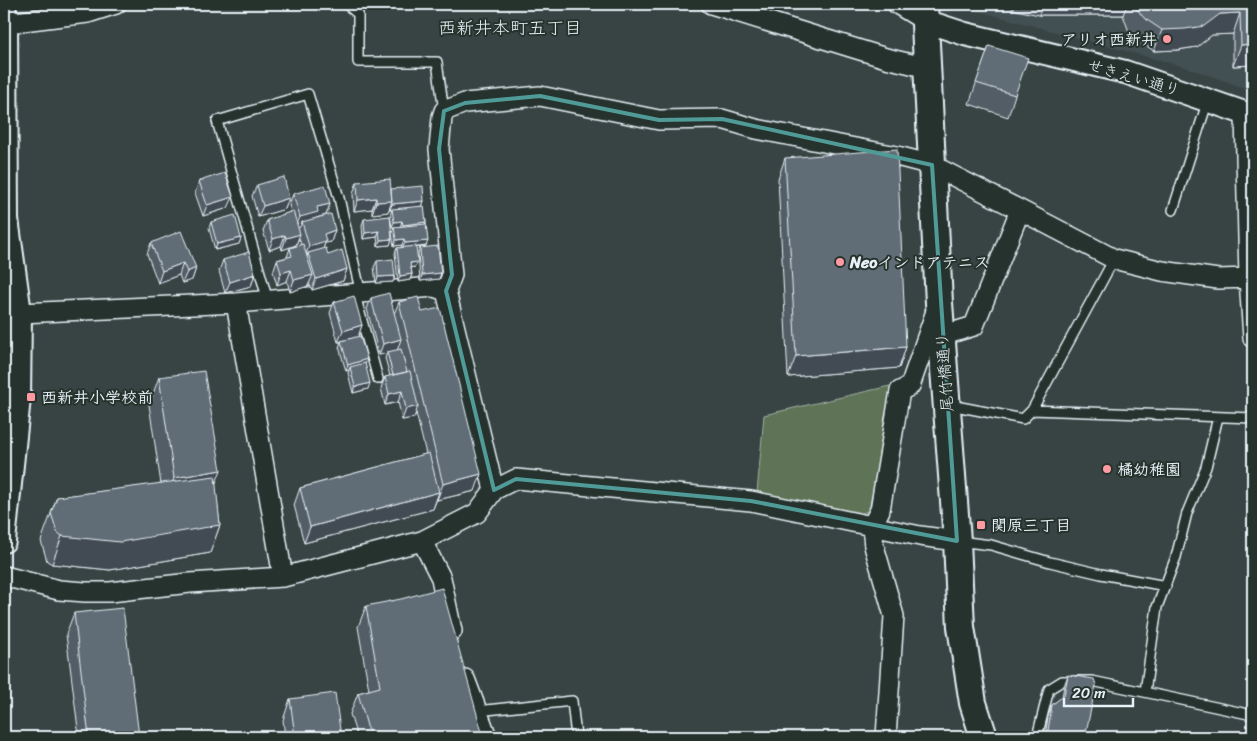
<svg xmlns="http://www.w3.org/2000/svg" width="1257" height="741" font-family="Sriracha,'Klee One',sans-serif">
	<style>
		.built { fill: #435052 }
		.green { fill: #5e7357; stroke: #a3b2a8 }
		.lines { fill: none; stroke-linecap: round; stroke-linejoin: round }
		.service-casing { stroke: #e8f1f8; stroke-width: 12 }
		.minor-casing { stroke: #e8f1f8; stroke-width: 22 }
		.tertiary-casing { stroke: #e8f1f8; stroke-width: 26 }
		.secondary-casing { stroke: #e8f1f8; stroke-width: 30 }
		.service { stroke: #26332d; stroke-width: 9 }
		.minor { stroke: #26332d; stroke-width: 19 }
		.tertiary { stroke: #26332d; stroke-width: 22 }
		.secondary { stroke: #26332d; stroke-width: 26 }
		.wall { fill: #535d65; stroke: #e8f1f8 }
		.shaded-wall { fill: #434c53; stroke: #e8f1f8 }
		.building { fill: #606c76; stroke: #e8f1f8 }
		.marked { fill: none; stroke: #509b97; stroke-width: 4; stroke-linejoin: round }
		.poi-dot { fill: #ff9aa2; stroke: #26332d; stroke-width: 2 }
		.labels { text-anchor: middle; stroke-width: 4; stroke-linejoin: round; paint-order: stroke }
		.poi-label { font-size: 16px; font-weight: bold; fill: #e8f1f8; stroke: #26332d; text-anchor: start }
		.street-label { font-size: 16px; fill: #e8f1f8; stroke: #26332d }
		.neighbourhood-label { font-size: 18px; fill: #e8f1f8; stroke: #26332d }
	</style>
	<rect width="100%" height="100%" fill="#374443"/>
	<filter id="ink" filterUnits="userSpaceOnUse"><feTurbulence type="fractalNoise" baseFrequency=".02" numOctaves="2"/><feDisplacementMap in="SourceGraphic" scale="10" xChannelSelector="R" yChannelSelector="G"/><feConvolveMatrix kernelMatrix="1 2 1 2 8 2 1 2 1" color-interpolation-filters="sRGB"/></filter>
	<g filter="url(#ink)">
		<path class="built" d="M973 4H1253V91L1185 67 978 11Z"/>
		<path class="green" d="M894 385 872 509 858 515 757 493 764 415Z"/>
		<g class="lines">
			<defs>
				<path id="service" d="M346 4 358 14V62H437L444 111
					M1173 210 1208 100
					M355 295 378 379
					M268 301 217 121 308 94 339 198 361 294
					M950 405 1023 419 1032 410 1114 259
					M1032 410 1253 418
					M958 541 991 545 1050 562 1101 574 1166 586
					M1145 692 1157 607 1176 557 1187 513 1206 467 1218 417
					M477 711 572 701 576 737
					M1037 737 1049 689 1062 681H1092L1253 715"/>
				<path id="minor" d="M711 4 886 58 928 68
					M897 4 925 21
					M6 23 88 13 116 4
					M1245 114 1249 278 1253 338
					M236 303 283 577
					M20 313 236 303 434 287 446 291 452 275 439 149 442 117 444 111 465 103 540 96 659 120 722 119 756 129 897 156 932 165 1020 210
					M941 336 974 326 1020 210 1114 259 1162 271 1218 279 1249 278
					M494 490 516 479 751 501 920 536 957 541
					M422 541 441 578 452 631
					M4 576 59 590 85 592H110L190 583 283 577 422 541 477 513 494 490 446 291
					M465 679 487 737
					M886 737 894 616 874 546 872 526 880 510 900 391 910 386 936 311"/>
				<path id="tertiary" d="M925 21 965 34 1125 72 1253 116
					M4 541 19 398 20 313 7 219 6 23 4 4"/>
				<path id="secondary" d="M924 4 939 303 957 541 961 627 973 703 984 737"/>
			</defs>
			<use href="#service" class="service-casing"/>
			<use href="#minor" class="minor-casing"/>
			<use href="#tertiary" class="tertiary-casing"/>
			<use href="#secondary" class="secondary-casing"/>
			<use href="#service" class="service"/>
			<use href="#minor" class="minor"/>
			<use href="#tertiary" class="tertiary"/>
			<use href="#secondary" class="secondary"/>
		</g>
		<path class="wall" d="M1006 4H1253V65L1233 66V34L1212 35 1197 47 1177 50 1154 51 1136 39 1128 29 1123 15H1039L1016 10Z
			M989 46 1015 95 1008 117 969 104Z
			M785 158 906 347 899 368 788 377 778 179Z
			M199 181 228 208 203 216 195 193Z
			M357 182 391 189 424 201 422 206 426 222V246L416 248 415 267 411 268 412 274 410 280 398 282 395 253 397 248 402 247V245L394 246 392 233 394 227H400H392L390 215 392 210H390L389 208 388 212 372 214V209L354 211 353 194Z
			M257 185 289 198 285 209 258 217 252 196Z
			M293 194 330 204 326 215 316 218 335 230 331 242 325 243 323 249 328 255 347 269 343 281 312 290 309 283 308 286 290 292 287 281 277 285 273 272 277 260 287 257 290 248 301 245 299 238 296 245 282 250 281 246 269 250 263 231 267 220 291 212 289 205Z
			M364 219 392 239 390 245 378 246 377 237 363 239 362 225Z
			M211 222 241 238 239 244 215 250 209 228Z
			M151 243 196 268 192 280 182 283 179 275 158 283 147 254Z
			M420 248 439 279 420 281 418 253Z
			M223 260 255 274 251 286 225 293 219 271Z
			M377 261 395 276 393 282 376 283 374 267Z
			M371 298 394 314 399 302 422 312 475 491 437 500V499L433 509 304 543 294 505 300 488 426 454 416 413 414 418 402 420 398 402 385 405 381 388 385 377 390 376 385 358 387 353 379 355 367 309Z
			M334 302 362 325 358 336 367 359 365 364 368 389 353 393 348 373 349 370 346 371 339 347 341 342H338L330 313Z
			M159 377 215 484 220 525 210 553 110 570 52 564 47 561 41 541 57 497 161 484 149 405Z
			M366 606 483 736 488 737H357L350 714 358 693 369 690 358 627Z
			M74 613 139 736 152 737H79L66 634Z
			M1068 675 1085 737H1045L1048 717 1052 705 1062 697 1064 686Z
			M290 699 341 737H285L283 720Z"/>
		<path class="shaded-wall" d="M1043 4H1127L1123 15H1039Z
			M1240 13 1233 34 1212 35 1197 47 1177 50 1154 51 1162 30 1220 14Z
			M1253 44V65L1233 66 1241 45Z
			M233 197 228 208 203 216 207 205Z
			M289 198 285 209 258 217 263 206Z
			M376 198 372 209 354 211 358 200Z
			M392 201 388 212 372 214 376 202Z
			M424 201 422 207 390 210 392 204Z
			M330 204 326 215 316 218 314 224 302 222 300 227 295 229 300 217 317 207Z
			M402 221 400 227H392L394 222Z
			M426 222 424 228 401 231 403 225Z
			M335 230 331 242 325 243 322 252 308 253 307 257H305L309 246 324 234Z
			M379 231 377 237 363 239 365 233Z
			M300 234 296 245 282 250 286 238Z
			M285 235 281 246 269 250 273 239Z
			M241 238 239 244 215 250 217 244Z
			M392 239 390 245 378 246 380 240Z
			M404 239 402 245 394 246 396 240Z
			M428 241 426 246 402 249 405 243Z
			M418 262 415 267 408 268 410 263Z
			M183 263 179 275 158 283 162 271Z
			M196 268 192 280 182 283 187 272Z
			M347 269 343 281 312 290 316 279Z
			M291 270 287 281 277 285 281 273Z
			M441 273 439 279 420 281 422 275Z
			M255 274 251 286 225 293 230 282Z
			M412 274 410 280 398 282 400 276Z
			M313 275 308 286 290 292 294 280Z
			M395 276 393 282 376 283 378 277Z
			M362 325 358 337 338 342 343 331Z
			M401 339 397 351 379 355 383 344Z
			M906 347 899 368 788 377 796 356Z
			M367 359 365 365 350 367 349 370 346 371 348 365Z
			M370 383 368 389 353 393 355 387Z
			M402 391 398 402 385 405 389 394Z
			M418 406 414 418 402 420 406 409Z
			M221 470 210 498 164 506 174 478Z
			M481 474 475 491 437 500 443 484Z
			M439 492 433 509 304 543 310 527Z
			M220 525 210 553 110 570 52 564 62 536Z"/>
		<path class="building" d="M1134 4H1253V44L1241 45 1240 13 1220 14 1204 26 1185 29 1162 30 1144 18 1136 8Z
			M989 46 1028 58 1015 95 976 83Z
			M897 149 906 347 796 356 785 158Z
			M225 173 233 197 207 205 199 181Z
			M284 177 289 198 263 206 257 185Z
			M390 179 392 201 376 202V198L358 200 357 182Z
			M325 185 330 204 317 207 318 212 300 217 293 194Z
			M423 186 424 201 392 204 391 189Z
			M424 206 426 222 403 225 402 221 394 222 392 209Z
			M293 211 300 234 286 238 285 235 273 239 267 220Z
			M331 214 335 230 324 234 326 241 309 246 302 222Z
			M235 215 241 238 217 244 211 222Z
			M390 216 392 239 380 240 379 231 365 233 364 219Z
			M426 224 428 241 405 243 404 239 396 240 394 227Z
			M181 231 196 268 187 272 183 263 162 271 151 243Z
			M303 244 313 275 294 280 291 270 281 273 277 260 292 256 290 248Z
			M416 246 418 262 410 263 412 274 400 276 397 248Z
			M438 246 441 273 422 275 420 248Z
			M326 248 328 255 342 250 347 269 316 279 308 253Z
			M249 252 255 274 230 282 223 260Z
			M393 259 395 276 378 277 377 261Z
			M389 293 401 339 383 344 371 298Z
			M354 296 362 325 343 331 334 302Z
			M418 297 422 312 440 308 481 474 443 484 399 302Z
			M360 336 367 359 348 365 341 341Z
			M401 349 407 372 393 375 387 352Z
			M365 363 370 383 355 387 350 367Z
			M204 371 221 470 174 478 159 377Z
			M410 371 418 406 406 409 402 391 389 394 385 377Z
			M429 453 439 492 310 527 300 488Z
			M215 476 220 525 120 542 62 536 57 532 51 513 57 497Z
			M442 588 483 736 487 734 488 737H370L358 693 380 687 366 606 401 599Z
			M123 608 139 736 152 735V737H89L74 613Z
			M1068 675 1094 679 1096 685 1085 737H1047L1052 705 1064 695Z
			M335 693 341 737H295L290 699Z"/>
	</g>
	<path class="marked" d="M540 96 659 120 722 119 932 165 957 541 751 501 516 479 494 490 446 291 452 275 439 149 444 111 465 103Z"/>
	<g class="poi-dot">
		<circle cx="1167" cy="39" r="5"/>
		<circle cx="840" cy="262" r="5"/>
		<rect x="26" y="392" width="10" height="10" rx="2.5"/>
		<circle cx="1107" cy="469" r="5"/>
		<rect x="976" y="520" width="10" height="10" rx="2.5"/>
	</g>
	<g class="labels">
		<g class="poi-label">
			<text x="1157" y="45" text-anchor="end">アリオ西新井</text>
			<text x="850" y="268">Neoインドアテニス</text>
			<text x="41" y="403">西新井小学校前</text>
			<text x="1117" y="475">橘幼稚園</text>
			<text x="991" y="531">関原三丁目</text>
		</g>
		<g class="street-label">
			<text transform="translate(1134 77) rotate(16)" y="6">せきえい通り</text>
			<text transform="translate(944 372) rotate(-94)" y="6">尾竹橋通り</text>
		</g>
		<g class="neighbourhood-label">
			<text x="510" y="34">西新井本町五丁目</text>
		</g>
	</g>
	<rect width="1257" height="741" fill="none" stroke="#26332d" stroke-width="20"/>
	<rect x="10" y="10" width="1237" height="721" fill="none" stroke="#e8f1f8" stroke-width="2" filter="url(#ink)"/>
	<path d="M1064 698v8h69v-8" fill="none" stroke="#e8f1f8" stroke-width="2.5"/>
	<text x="1072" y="698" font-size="15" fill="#e8f1f8" stroke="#26332d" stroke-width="4" paint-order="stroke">20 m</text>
</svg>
